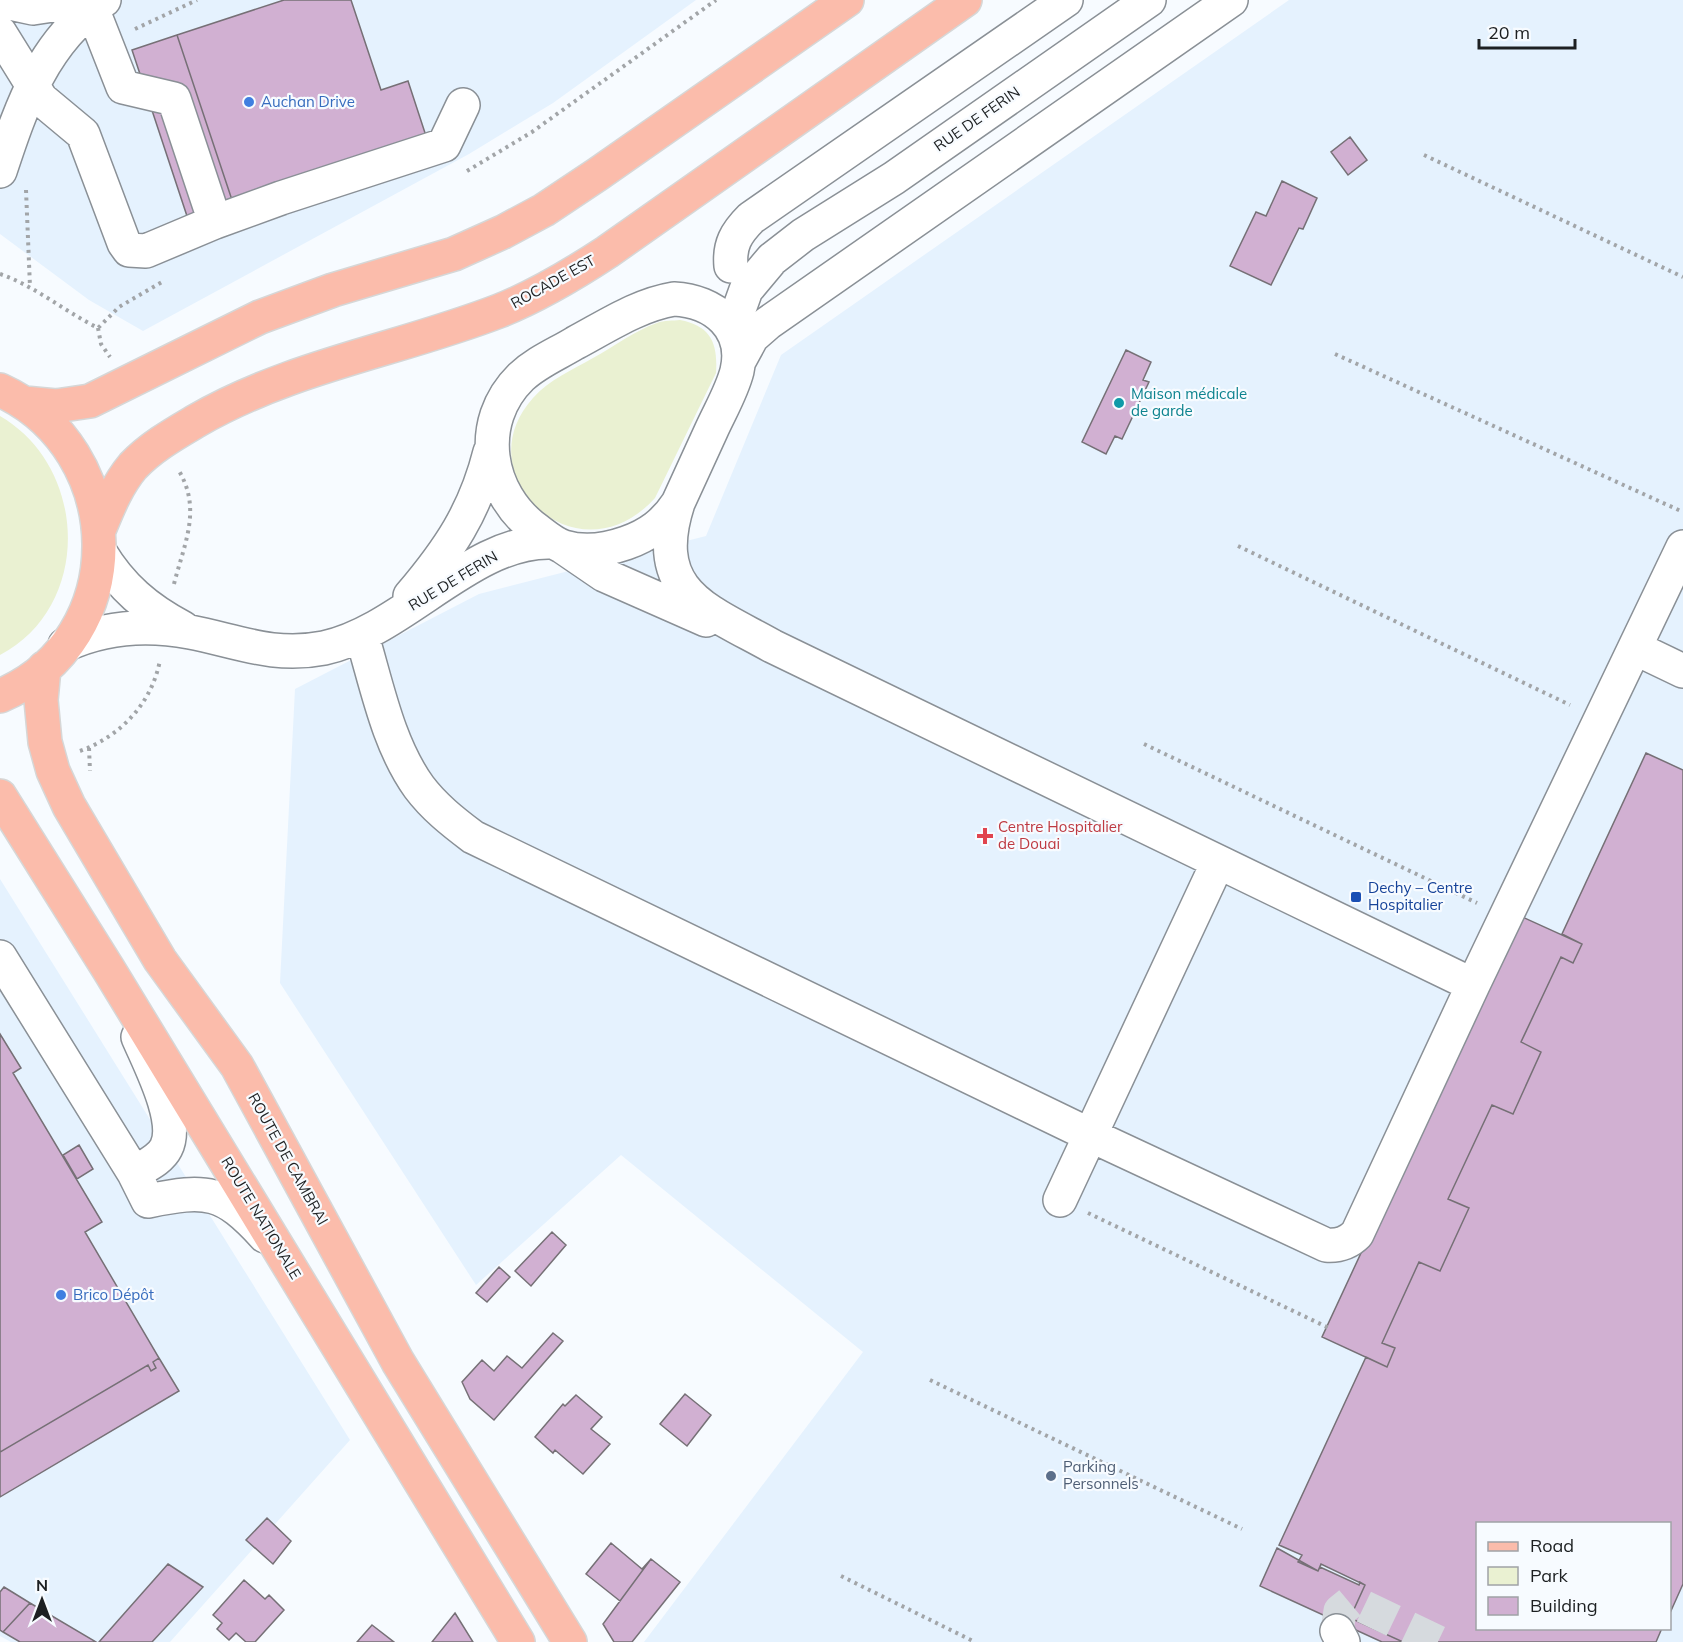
<svg xmlns="http://www.w3.org/2000/svg" width="1683" height="1642" font-family="Mulish,sans-serif">
	<style>
		.built { fill: #e5f2fe; fill-rule: evenodd }
		.green { fill: #eaf1d2 }
		.building { fill: #d1b0d2; stroke: #767076; stroke-width: 1.5 }
		.lines { fill: none; stroke-linecap: round; stroke-linejoin: round }
		.minor-tunnel { stroke: #d6dade; stroke-width: 33; stroke-dasharray: 33 16; stroke-linecap: butt }
		.minor-casing { stroke: #8a9096; stroke-width: 36 }
		.major-casing { stroke: #d6d7d7; stroke-width: 36 }
		.path { stroke: #a2a5a8; stroke-width: 4; stroke-dasharray: 3 4.5; stroke-linecap: butt }
		.minor { stroke: #fff; stroke-width: 33 }
		.major { stroke: #fbbcab; stroke-width: 33 }
		.shop-dot { fill: #3f7fe0; stroke: #f7fbff; stroke-width: 2 }
		.culture-dot { fill: #0f9aa8; stroke: #f7fbff; stroke-width: 2 }
		.health-dot { fill: #e0444e; stroke: #f7fbff; stroke-width: 2 }
		.transit-dot { fill: #1a4fb4; stroke: #f7fbff; stroke-width: 2 }
		.service-dot { fill: #5c6f8a; stroke: #f7fbff; stroke-width: 2 }
		.labels { text-anchor: middle; stroke-width: 4.5; stroke-linejoin: round; paint-order: stroke }
		.shop-label { font-size: 15px; fill: #366cbe; stroke: #f7fbff; text-anchor: start }
		.street-label { font-size: 15px; fill: #1d2022; stroke: #f7fbff }
		.culture-label { font-size: 15px; fill: #0d838f; stroke: #f7fbff; text-anchor: start }
		.health-label { font-size: 15px; fill: #be3a42; stroke: #f7fbff; text-anchor: start }
		.transit-label { font-size: 15px; fill: #164399; stroke: #f7fbff; text-anchor: start }
		.service-label { font-size: 15px; fill: #4e5e75; stroke: #f7fbff; text-anchor: start }
	</style>
	<rect width="100%" height="100%" fill="#f7fbff"/>
	<path class="built" d="M0 0H696L553 103 469 154 143 331 89 300 0 234Z
		M1289 0H1683V1642H644L863 1352 621 1155 476 1285 280 983 295 689 479 594 706 536 781 355ZM1478 1524H1670V1628H1478Z
		M0 879 350 1440 170 1642H11L0 1636Z"/>
	<path class="green" d="M680 320C711 326 718 343 716 373L655 498C577 584 463 475 533 398 549 380 572 370 593 358 613 347 636 330 657 323 664 320 673 321 680 320Z
		M0 416C88 467 93 606 0 655Z"/>
	<path class="building" d="M284 0H351L381 90 408 81 427 139 233 203 177 35Z
		M177 35 233 203 187 216 132 50Z
		M1350 137 1367 160 1348 175 1331 152Z
		M1282 181 1317 198 1303 229 1299 228 1271 285 1230 266 1256 212 1266 216Z
		M1126 350 1151 362 1143 380 1149 382 1122 439 1115 436 1106 454 1082 442Z
		M1646 753 1683 770V1584L1670 1613V1524H1478V1628H1662L1656 1642H1403L1350 1618 1365 1585 1321 1564 1318 1571 1298 1562 1302 1555 1279 1545 1366 1357 1387 1367 1395 1348 1382 1343 1419 1262 1440 1271 1469 1208 1448 1199 1492 1105 1513 1114 1541 1052 1521 1042 1561 957 1573 963 1582 944 1562 934Z
		M1518 915 1582 944 1573 963 1561 957 1521 1042 1541 1052 1513 1114 1492 1105 1448 1199 1469 1208 1440 1271 1419 1262 1382 1343 1395 1348 1387 1367 1322 1337Z
		M0 1034 21 1068 13 1073 102 1222 85 1232 159 1358 153 1362 156 1368 151 1371 148 1365 0 1452Z
		M79 1145 93 1169 77 1179 63 1155Z
		M552 1232 566 1245 531 1286 515 1271Z
		M499 1267 510 1277 487 1302 476 1293Z
		M553 1333 563 1341 494 1420 470 1399 462 1382 482 1360 494 1371 507 1356 522 1368Z
		M159 1358 179 1391 0 1497V1452L148 1365 151 1371 156 1368 153 1362Z
		M685 1394 711 1415 687 1446 660 1424Z
		M576 1395 602 1417 591 1429 610 1444 583 1474 555 1450 553 1453 535 1437 563 1404 565 1406Z
		M267 1518 291 1541 273 1564 246 1540Z
		M611 1543 642 1569 651 1559 620 1601 586 1574Z
		M1277 1548 1318 1571 1320 1567 1359 1585 1360 1582 1365 1585 1350 1618 1403 1642H1382L1260 1586Z
		M651 1559 680 1582 632 1642H614L603 1624Z
		M168 1564 203 1587 152 1642H99Z
		M244 1580 265 1599 269 1595 284 1610 255 1642H246L236 1633 229 1640 217 1629 222 1623 213 1615Z
		M4 1587 30 1603 3 1632 0 1630V1592Z
		M30 1603 96 1642H20L3 1632Z
		M455 1613 473 1642H432Z
		M372 1625 394 1642H357Z"/>
	<g class="lines">
		<path class="minor-tunnel" d="M1337 1631 1340 1611 1352 1601 1438 1642"/>
		<defs>
			<path id="minor" d="M0 1 33 8 86 0
				M0 33 41 99 83 134 124 243 129 250 146 251 215 222 174 99 123 87 92 8
				M0 171C22 104 44 41 104 0
				M215 222 281 198 444 145 463 105
				M731 266C729 245 736 233 751 218L1066 0
				M674 299C714 301 747 328 737 371 732 391 720 411 711 431 700 455 689 479 678 503 665 523 649 535 626 543 606 550 584 553 564 547 554 544 545 536 537 530 487 494 475 422 521 377 537 362 557 354 575 343 607 326 638 305 674 299Z
				M732 329 746 290 772 259 803 235 894 178 1149 0
				M739 361 752 337 768 323 1231 0
				M678 503C649 593 706 609 772 646L1473 985
				M563 547 604 575 706 620
				M100 552C121 587 147 609 183 628
				M410 596C449 550 475 512 490 452
				M362 636C377 686 388 744 419 787 434 807 453 822 473 837L1090 1135 1326 1245C1339 1246 1348 1243 1357 1234L1473 985 1683 547
				M65 645C104 627 148 624 190 632 237 641 273 658 324 648 404 631 472 539 552 542
				M1635 648 1683 671
				M0 957 134 1173
				M138 1037C149 1063 180 1121 166 1148 160 1160 145 1166 134 1173L148 1201C207 1189 223 1190 265 1236
				M1060 1200 1218 862
				M1337 1631 1343 1642"/>
			<path id="major" d="M0 390C129 449 135 639 0 696
				M24 403 56 406 90 401 260 317 333 290 454 254 503 232 544 210 598 174 847 0
				M99 530C108 508 117 485 133 466 151 447 174 434 196 421 291 366 398 350 499 311 537 296 572 275 607 252L965 0
				M44 668 41 700 45 742 53 771 69 806 160 960 237 1066 398 1362 570 1642
				M0 796 109 970 518 1642"/>
		</defs>
		<use href="#minor" class="minor-casing"/>
		<use href="#major" class="major-casing"/>
		<path class="path" d="M135 29 197 0
			M1424 155 1683 277
			M467 171 532 132 716 0
			M26 190 30 287
			M0 274C35 286 64 311 98 328L119 307 162 282
			M98 328 101 344 110 357
			M1335 354 1683 512
			M1238 546 1570 705
			M174 584C184 544 202 510 179 471
			M1144 744 1477 903
			M89 748 90 771
			M80 751C121 736 152 703 160 660
			M1088 1213 1331 1329
			M930 1380 1242 1529
			M841 1576 975 1642"/>
		<use href="#minor" class="minor"/>
		<use href="#major" class="major"/>
	</g>
	<g class="shop-dot">
		<circle cx="249" cy="102" r="6"/>
		<circle cx="61" cy="1295" r="6"/>
	</g>
	<circle class="culture-dot" cx="1119" cy="403" r="6"/>
	<path class="health-dot" d="M982 827h6v6h6v6h-6v6h-6v-6h-6v-6h6z"/>
	<rect class="transit-dot" x="1350" y="891" width="12" height="12" rx="3"/>
	<circle class="service-dot" cx="1051" cy="1476" r="6"/>
	<g class="labels">
		<g class="shop-label">
			<text x="261" y="107">Auchan Drive</text>
			<text x="73" y="1300">Brico Dépôt</text>
		</g>
		<g class="street-label">
			<text transform="translate(977 119) rotate(-35)" y="5">RUE DE FERIN</text>
			<text transform="translate(553 282) rotate(-29)" y="5">ROCADE EST</text>
			<text transform="translate(453 581) rotate(-31)" y="5">RUE DE FERIN</text>
			<text transform="translate(288 1159) rotate(61)" y="5">ROUTE DE CAMBRAI</text>
			<text transform="translate(261 1218) rotate(59)" y="5">ROUTE NATIONALE</text>
		</g>
		<g class="culture-label">
			<text x="1131" y="399">Maison médicale<tspan x="1131" dy="17">de garde</tspan></text>
		</g>
		<g class="health-label">
			<text x="998" y="832">Centre Hospitalier<tspan x="998" dy="17">de Douai</tspan></text>
		</g>
		<g class="transit-label">
			<text x="1368" y="893">Dechy – Centre<tspan x="1368" dy="17">Hospitalier</tspan></text>
		</g>
		<g class="service-label">
			<text x="1063" y="1472">Parking<tspan x="1063" dy="17">Personnels</tspan></text>
		</g>
	</g>
	<rect x="1476" y="1522" width="195" height="108" fill="#f7fbff" stroke="#a0a3a7" stroke-width="1.5"/>
	<rect x="1488" y="1542" width="30" height="9" fill="#fbbcab" stroke="#a0a3a7" stroke-width="1.5"/>
	<text x="1530" y="1552" font-size="18" fill="#1d2022">Road</text>
	<rect x="1488" y="1567" width="30" height="18" fill="#eaf1d2" stroke="#a0a3a7" stroke-width="1.5"/>
	<text x="1530" y="1582" font-size="18" fill="#1d2022">Park</text>
	<rect x="1488" y="1597" width="30" height="18" fill="#d1b0d2" stroke="#a0a3a7" stroke-width="1.5"/>
	<text x="1530" y="1612" font-size="18" fill="#1d2022">Building</text>
	<g transform="translate(42 1600)" stroke="#f7fbff" stroke-width="4.5" paint-order="stroke">
	<path d="M0-4.5L10 22L0 15L-10 22Z" fill="#1d2022"/>
	<text y="-9" font-size="16" font-weight="bold" text-anchor="middle" fill="#1d2022">N</text>
	</g>
	<path d="M1479 39v9h96v-9" fill="none" stroke="#1d2022" stroke-width="3"/>
	<text x="1488" y="39" font-size="18" fill="#1d2022" stroke="#f7fbff" stroke-width="4.5" paint-order="stroke">20 m</text>
</svg>
